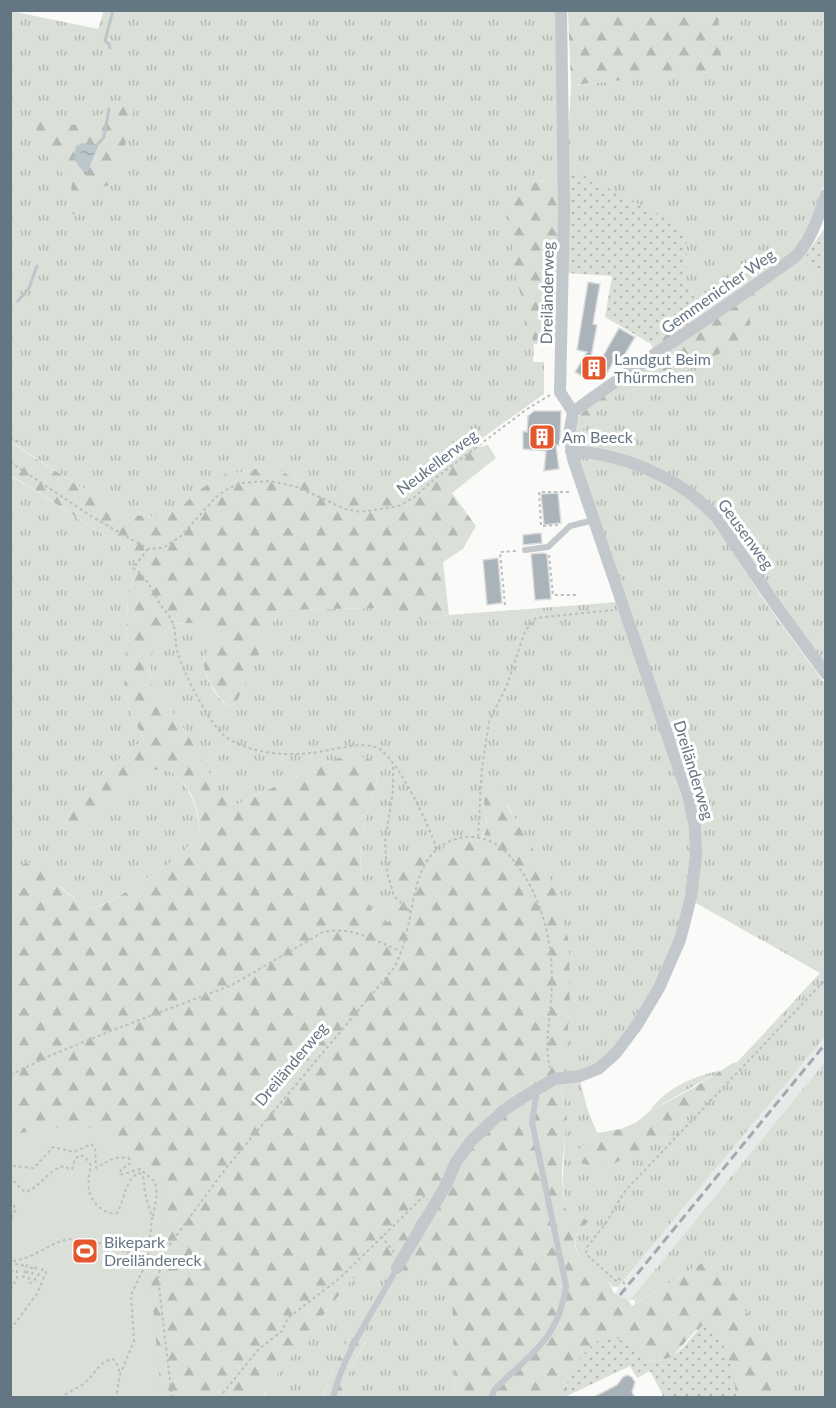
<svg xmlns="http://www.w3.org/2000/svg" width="836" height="1408" font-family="Lato,sans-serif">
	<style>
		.built { fill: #e8e9e9 }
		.grass { fill: url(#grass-tufts); fill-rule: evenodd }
		.forest { fill: url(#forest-firs) }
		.garden { fill: url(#garden-dots) }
		.pitch { fill: #dadfd7 }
		.water { fill: url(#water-ripples) }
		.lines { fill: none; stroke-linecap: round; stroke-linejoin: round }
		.stream { stroke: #bbc7cb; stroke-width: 3 }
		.building { fill: #aab3b9; stroke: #dcdcda; stroke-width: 1.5 }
		.path { stroke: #bbbfc2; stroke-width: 2; stroke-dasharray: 3 3; stroke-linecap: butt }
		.service { stroke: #c3c8cc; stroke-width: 6 }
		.minor { stroke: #c3c8cc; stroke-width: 12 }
		.rail { stroke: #a2aab0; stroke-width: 3; stroke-dasharray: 9 4.5; stroke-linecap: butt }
		.labels { text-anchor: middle; stroke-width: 6; stroke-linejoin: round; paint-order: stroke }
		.street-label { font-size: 16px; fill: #657683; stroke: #fff }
		.poi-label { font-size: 16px; fill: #657683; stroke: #fff; text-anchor: start }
	</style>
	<defs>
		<pattern id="grass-tufts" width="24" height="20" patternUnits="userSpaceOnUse" patternTransform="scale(1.5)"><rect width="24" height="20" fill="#dadfd7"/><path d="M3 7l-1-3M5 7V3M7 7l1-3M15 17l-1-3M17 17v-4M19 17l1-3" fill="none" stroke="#b4b9b4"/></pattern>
		<pattern id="forest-firs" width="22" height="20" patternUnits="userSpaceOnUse" patternTransform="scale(1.5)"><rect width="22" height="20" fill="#dadfd7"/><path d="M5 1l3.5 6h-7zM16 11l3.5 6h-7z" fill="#b4b9b4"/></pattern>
		<pattern id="garden-dots" width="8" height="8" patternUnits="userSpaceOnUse" patternTransform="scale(1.5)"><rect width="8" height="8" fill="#dadfd7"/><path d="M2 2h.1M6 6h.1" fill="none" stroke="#b4b9b4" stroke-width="1.8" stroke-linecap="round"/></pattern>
		<pattern id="water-ripples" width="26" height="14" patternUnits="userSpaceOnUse" patternTransform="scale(1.5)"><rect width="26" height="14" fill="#bbc7cb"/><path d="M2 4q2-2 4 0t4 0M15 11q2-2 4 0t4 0" fill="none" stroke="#9ca6aa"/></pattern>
	</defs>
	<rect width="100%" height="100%" fill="#fafaf8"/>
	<path class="built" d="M825 1035V1062L629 1301 616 1293 618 1287Z"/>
	<path class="grass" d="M104 10 556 11 558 177 532 183 525 307 534 344 533 362H544V394L474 444 457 447 380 496H326L307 483 268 466 237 473 199 490 179 509 158 517 123 514 11 442V11L98 29ZM127 104 68 208 72 185V126Z
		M718 11H825V183L805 234 787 256 703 311 686 283 687 236 567 167 571 85 721 71Z
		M805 259 813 263 826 288 825 669 690 490 577 443 581 432 592 415 618 394 668 379 710 359 749 304Z
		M582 456 612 461 654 476 710 514 763 599 825 684 826 1035 618 1287H613C602 1273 570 1259 576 1237 578 1231 584 1226 588 1221L566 1210C557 1167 573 1130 560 1084L580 1080 587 1108 597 1133 590 1139 641 1149 666 1139 820 973 696 903 701 855 663 708 627 598 577 459Z
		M10 475 123 547 133 556 138 566 128 597 124 691 131 714 144 739C113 764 82 788 64 824 80 817 99 811 115 802 126 795 131 780 144 773 181 754 198 805 200 832 182 857 165 867 139 883 121 895 110 902 89 910L51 879 48 867 24 864 11 870Z
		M618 602 682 798 691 830 693 856 688 897 676 940 656 987 614 1050 597 1065 576 1074H561L570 1014 528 842 508 806 485 795 487 828 480 840C465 839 442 847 432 858L423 854H413L399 867 392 923 381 922 372 911 361 881 360 841 376 783 378 764 343 757 327 762 236 805 224 801 185 730 151 683 150 661 159 636 173 624 191 623 211 630 214 637C211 645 203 656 204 664 205 678 217 701 231 707L236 703 258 657 267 631 277 615 288 610 372 608 401 611 420 619 449 615Z
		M825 1062V1397H771L710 1258 635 1304V1300H630Z
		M722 1070 650 1111C668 1086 693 1077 722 1070Z
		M369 1270 401 1276H422L434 1280 445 1285 452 1296 455 1397H342L344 1382 366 1341 351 1335 334 1365 322 1397 263 1398 271 1381 351 1280Z"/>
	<path class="forest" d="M568 11H718L722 71 571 85Z
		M127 104 135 105 115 184 91 189 74 215 68 208 72 184 38 146 35 114 73 125Z
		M558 177 559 338H550V345L534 344 514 269 508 200 532 183Z
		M799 232 805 234 809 250 805 259 749 304 750 336 710 359 668 379 618 394 592 415 581 432 577 443C575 436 572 428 576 421 584 406 641 370 657 358L651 344 787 256 793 236Z
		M10 442 123 514 158 517 179 509 199 490 229 472 237 473 268 466 307 483 326 496H380L457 447 474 444 479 447 488 445 496 458 452 493 476 526 463 549 443 562 449 615 420 619 401 611 372 608 288 610 277 615 267 631 258 657 236 703 231 707C219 702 202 673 204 661 205 653 211 644 214 637L211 630 191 623 173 624 159 636 150 661 151 683 185 730 225 801 236 805 327 762C348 755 358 752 378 764L376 783 360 841 361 881 372 911 381 922H392L399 867 413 854H423L432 858C445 844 460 839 480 840 495 824 481 813 485 795 485 791 488 789 490 786L496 787 554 885 569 942 570 1014 560 1084 567 1117 562 1169 563 1194 566 1210 589 1221C585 1225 578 1231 576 1236 567 1261 610 1272 613 1292L629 1301 632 1306 710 1258 772 1351 771 1397H736L697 1329 672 1357 658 1361 644 1360 636 1353 599 1339 574 1368 566 1385 569 1395 564 1397H455L452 1296 445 1285 422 1276H401L369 1271 351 1280 271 1381 263 1397H11V870L24 864 49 857C46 884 71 895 90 910 111 902 121 895 139 883 165 867 182 857 200 832 199 814 193 789 178 777 152 756 133 784 117 801 104 814 89 826 71 831L64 824C82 788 113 764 144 739L131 714 124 691 128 596 138 566 133 556 123 547 11 475Z
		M740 1061 666 1139 615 1163 598 1167 580 1163 577 1154 580 1148 597 1133 621 1129 637 1122 650 1111 693 1088 733 1063Z
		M351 1335 366 1340 344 1382 342 1397 322 1398 334 1365Z"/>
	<path class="garden" d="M567 167 678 224 687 236 686 283 703 311 651 344 605 317 612 276 567 273Z
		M825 228V288L813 263 805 259 809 250Z
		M706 1322C726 1342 735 1369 736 1397H661L663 1395 650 1371 637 1378 630 1366 569 1395C568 1392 566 1389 567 1386 567 1372 595 1335 609 1336 629 1338 636 1362 657 1361 679 1360 691 1335 706 1322Z"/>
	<path class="pitch" d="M46 1128H109L164 1179 167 1221 151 1281 161 1397H11V1135Z"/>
	<path class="water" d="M83 143 98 147 86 175C77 164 72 160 76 146Z"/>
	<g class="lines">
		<path class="stream" d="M110 48 109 44 105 41 113 10
			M93 149 104 137 109 109
			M18 301 29 288 37 266"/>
	</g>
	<path class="building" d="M588 282 600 284 593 324 597 325 587 379 575 372 587 352 577 350Z
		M619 328 635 337 622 359 617 356 604 378 594 372Z
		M534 411H561L560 445H556L559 469 544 471 546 451 523 449V431L527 432 528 416Z
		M558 493 561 523 544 525 541 494Z
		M541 533 542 543 523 545V535Z
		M542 553 547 554 551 599 535 600 531 554Z
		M498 558 502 603 487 605 483 560Z
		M627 1375 632 1377 635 1382 632 1392 635 1398H592L617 1385 623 1377Z"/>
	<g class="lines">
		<path class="path" d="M10 438 21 443
			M10 462 91 516 148 549 163 548 181 536 216 497 226 490 241 483 269 481 284 484 297 487 345 509 361 512 399 506 413 498 437 477 527 409 550 395
			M558 525 541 526 539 492H571
			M148 549 133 568C147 577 152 590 160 604 165 611 172 618 174 627 176 636 175 645 178 654 184 673 210 726 226 737 249 753 283 756 310 753 329 752 365 738 381 750 402 767 428 824 437 849
			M549 555 553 595H576
			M505 605 500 552 516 551
			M393 767V791L385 842 387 872 394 896 412 913
			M478 837 482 768 489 722 507 685 525 631 536 618 613 610
			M10 1075 47 1057 113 1030 232 985 323 932C354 926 373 940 400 951
			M10 1160 14 1166 34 1168 53 1147 74 1152 91 1144 95 1148 96 1168C109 1161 112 1156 129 1158L130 1164 121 1169 120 1175 140 1169 155 1182 157 1195 153 1216
			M10 1176 19 1187 25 1192C41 1188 47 1169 65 1166L69 1169H72L75 1159 80 1155 85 1157 91 1165C89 1174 88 1182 89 1190 91 1202 105 1216 117 1213 125 1200 124 1180 139 1173L143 1175 145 1193 152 1218 148 1259 131 1295 134 1341 120 1375 116 1398
			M10 1200 16 1209 10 1220
			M381 1236 394 1252
			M10 1256 13 1261C30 1259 45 1247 61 1241 84 1233 124 1252 148 1259
			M10 1261 12 1263 25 1266 27 1265 23 1277 31 1268 36 1267 28 1280 30 1283 33 1282 43 1269 46 1272 37 1294 10 1330
			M10 1270 17 1271V1277L10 1292
			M625 1284 619 1279 617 1282 586 1254 587 1247 606 1223 625 1191 826 979
			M60 1398C67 1393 75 1389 82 1385 94 1377 98 1361 113 1359L118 1366 120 1375
			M172 1398 158 1278 165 1251 226 1168 393 969C413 937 409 885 429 858 439 844 456 836 473 837 494 838 509 853 520 869 546 907 555 954 551 1000 550 1022 544 1046 550 1068
			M219 1398 258 1350 282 1331 288 1318 340 1278 426 1194"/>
		<path class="service" d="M525 550 548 547 570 526 594 520
			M333 1398C343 1353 375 1309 397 1268
			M491 1398 495 1389C530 1354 559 1339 566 1286L532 1122 537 1090"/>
		<path class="minor" d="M573 412C646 358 723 310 796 256 812 239 818 217 826 195
			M571 451C625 454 681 478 717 518L772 600 826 674
			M397 1268 446 1185 456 1162 471 1141 503 1111 522 1098 554 1079 580 1076 598 1069 616 1053 637 1025 659 988 680 940 691 897 696 856 695 827 688 796 573 459 569 434 573 412 560 392 564 211 561 10"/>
		<path class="rail" d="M620 1295 826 1043"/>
	</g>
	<defs>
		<symbol id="building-square" viewBox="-11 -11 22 22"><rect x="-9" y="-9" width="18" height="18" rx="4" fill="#e4572e" stroke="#fff"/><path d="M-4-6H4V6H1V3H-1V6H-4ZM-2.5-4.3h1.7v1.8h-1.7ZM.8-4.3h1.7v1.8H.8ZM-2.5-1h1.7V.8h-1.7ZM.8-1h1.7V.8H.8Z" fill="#fff"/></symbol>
		<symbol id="stadium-square" viewBox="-11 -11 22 22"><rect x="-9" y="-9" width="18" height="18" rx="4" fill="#e4572e" stroke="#fff"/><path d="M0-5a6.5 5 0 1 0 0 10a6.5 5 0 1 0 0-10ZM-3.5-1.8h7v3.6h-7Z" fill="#fff"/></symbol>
	</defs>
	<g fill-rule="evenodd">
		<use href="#building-square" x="579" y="353" width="30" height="30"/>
		<use href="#building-square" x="527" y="422" width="30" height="30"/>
		<use href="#stadium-square" x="70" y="1236" width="30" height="30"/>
	</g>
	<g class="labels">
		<g class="street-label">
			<text transform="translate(718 291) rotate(-35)" y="6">Gemmenicher Weg</text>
			<text transform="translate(547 293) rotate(-89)" y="6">Dreiländerweg</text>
			<text transform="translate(437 462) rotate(-37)" y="6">Neukellerweg</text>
			<text transform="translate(746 534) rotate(54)" y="6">Geusenweg</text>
			<text transform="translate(694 770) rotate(73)" y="6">Dreiländerweg</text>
			<text transform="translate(291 1064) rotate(-50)" y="6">Dreiländerweg</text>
		</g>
		<g class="poi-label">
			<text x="614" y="365">Landgut Beim<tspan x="614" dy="18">Thürmchen</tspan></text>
			<text x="562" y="443">Am Beeck</text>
			<text x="104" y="1248">Bikepark<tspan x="104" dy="18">Dreiländereck</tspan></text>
		</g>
	</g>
	<rect width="836" height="1408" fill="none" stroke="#657683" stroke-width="24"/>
</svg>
